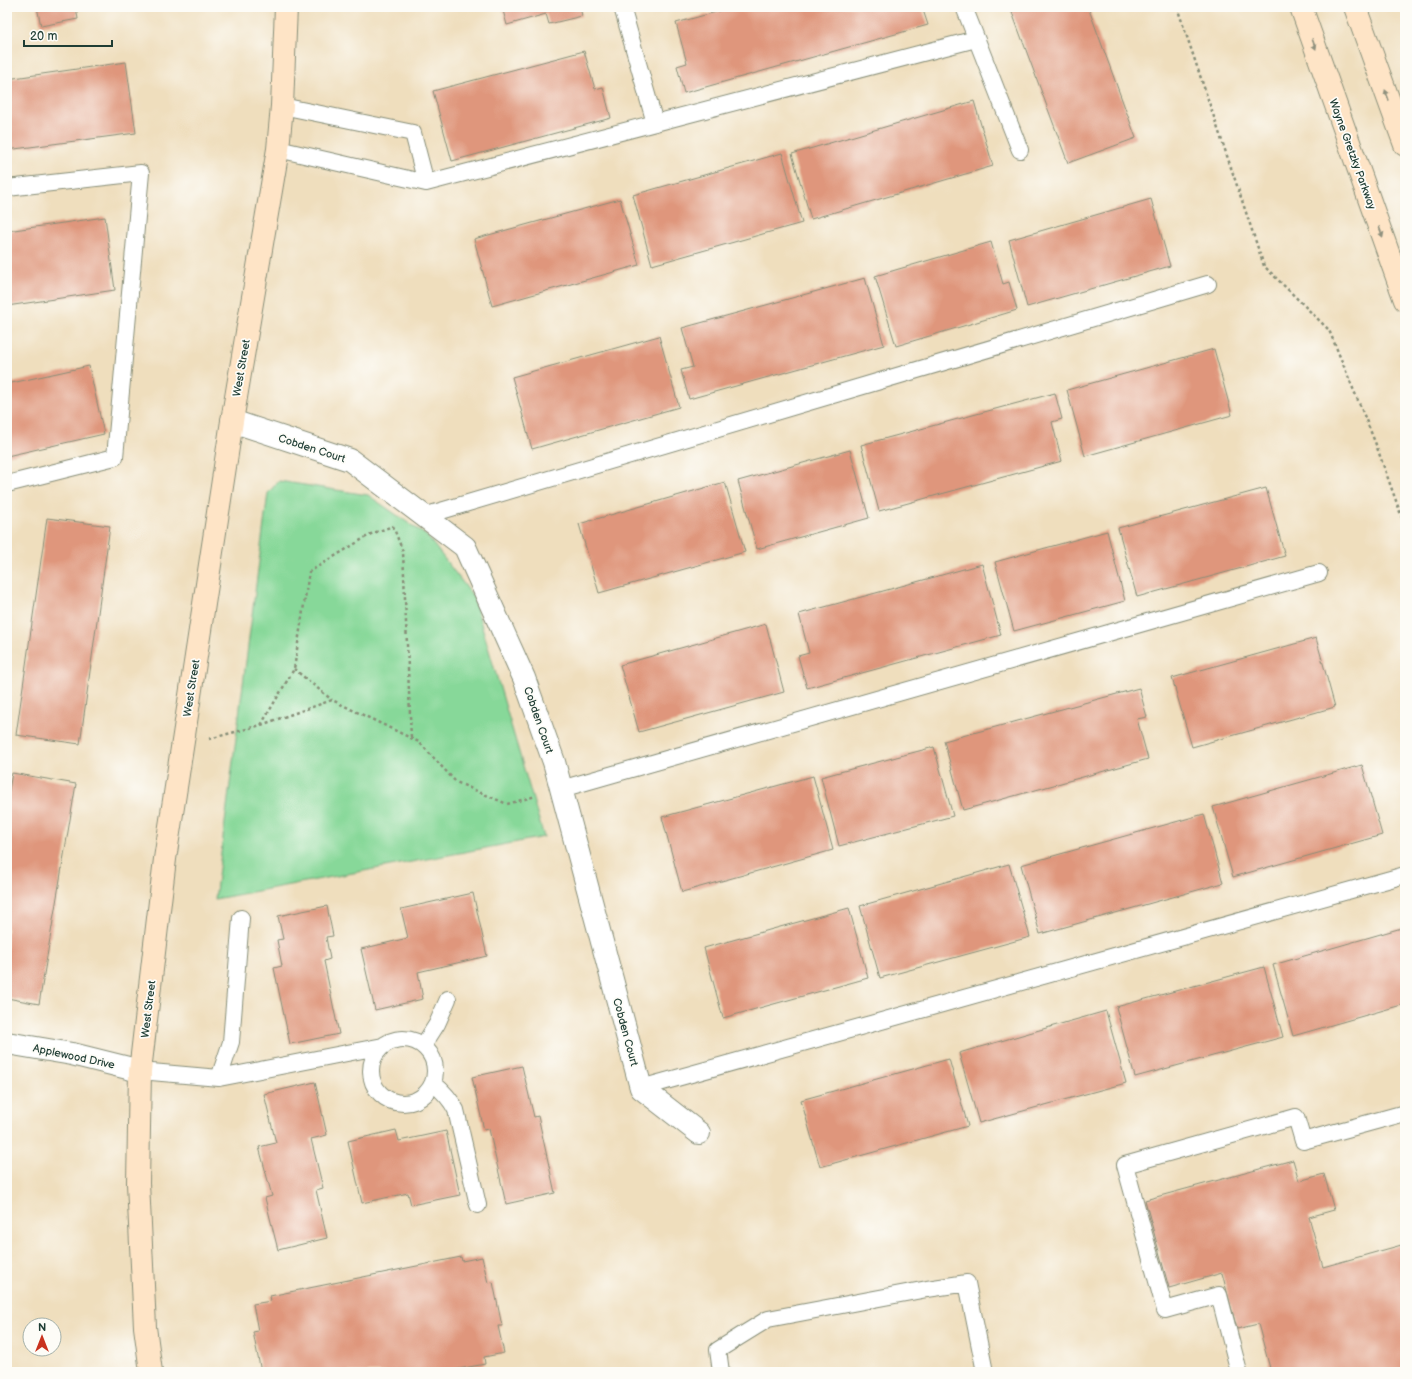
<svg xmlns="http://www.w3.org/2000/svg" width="1412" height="1379" font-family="'Balsamiq Sans',sans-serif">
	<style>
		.green { fill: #87d899; stroke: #538a66 }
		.building { fill: #df967b }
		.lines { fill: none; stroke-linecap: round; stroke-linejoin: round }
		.lane-casing { stroke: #878e78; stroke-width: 18 }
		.street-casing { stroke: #878e78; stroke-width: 24 }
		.secondary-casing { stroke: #878e78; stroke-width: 24 }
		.path { stroke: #878e78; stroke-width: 2.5; stroke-dasharray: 3 3; stroke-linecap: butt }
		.lane { stroke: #fff; stroke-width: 16 }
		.street { stroke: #fff; stroke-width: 22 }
		.secondary { stroke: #fee4c6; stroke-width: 22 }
		.oneway { fill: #8e907d }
		.labels { text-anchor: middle; stroke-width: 3.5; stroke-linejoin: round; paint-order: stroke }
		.street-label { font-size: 11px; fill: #1f3d34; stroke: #fdfcf7 }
	</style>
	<rect width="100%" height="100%" fill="#fdfcf7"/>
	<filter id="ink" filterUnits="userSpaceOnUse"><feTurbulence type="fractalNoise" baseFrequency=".025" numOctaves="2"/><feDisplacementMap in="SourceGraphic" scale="8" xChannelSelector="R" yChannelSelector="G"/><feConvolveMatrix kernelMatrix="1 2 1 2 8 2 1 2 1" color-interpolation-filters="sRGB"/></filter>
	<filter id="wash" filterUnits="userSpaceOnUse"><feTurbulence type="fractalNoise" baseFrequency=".012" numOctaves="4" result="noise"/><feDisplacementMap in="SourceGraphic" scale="16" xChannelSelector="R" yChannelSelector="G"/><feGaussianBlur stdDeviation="0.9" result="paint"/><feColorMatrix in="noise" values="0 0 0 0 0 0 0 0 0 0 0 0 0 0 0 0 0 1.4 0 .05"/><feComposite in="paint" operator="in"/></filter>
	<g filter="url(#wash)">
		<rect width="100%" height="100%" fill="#efdebd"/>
		<path class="green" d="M279 481 368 495 427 536 473 596 544 837 215 899 268 493Z"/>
		<g id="blocks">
			<path class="building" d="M37 7H76L78 19 41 26Z
				M502 7H580L582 16 549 24 546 14 507 25Z
				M734 7H922L928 25 684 93 677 66 687 63 676 23Z
				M1010 7H1088L1136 138 1068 163Z
				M584 51 595 89 603 87 611 118 452 161 433 91Z
				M126 62 136 133 7 150V79Z
				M974 101 993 166 811 219 792 154Z
				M782 153 802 223 652 265 633 195Z
				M620 199 639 265 492 306 474 239Z
				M1151 199 1170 266 1027 307 1009 240Z
				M105 217 115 290 7 306V231Z
				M991 242 1003 284 1009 282 1017 310 896 346 875 276Z
				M865 278 884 345 689 399 681 370 693 367 682 328Z
				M659 336 679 407 532 449 512 377Z
				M1214 349 1232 415 1085 456 1067 390Z
				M89 366 104 434 7 456V384Z
				M1055 393 1062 419 1052 422 1062 461 879 511 861 445Z
				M850 450 869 518 757 549 738 481Z
				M725 482 745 552 599 593 579 524Z
				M1266 488 1285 556 1137 597 1118 528Z
				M47 518 110 526 80 744 16 735Z
				M1107 531 1125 601 1014 631 995 562Z
				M982 564 1001 635 807 688 798 656 809 653 799 614Z
				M766 624 784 692 639 732 620 665Z
				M1316 638 1335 707 1192 747 1172 678Z
				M1139 688 1147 717 1137 719 1148 759 963 810 944 741Z
				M934 747 953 816 839 846 821 777Z
				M1362 765 1382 835 1233 877 1213 807Z
				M12 773 76 784 39 1004 7 998V801Z
				M813 776 833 850 682 892 662 817Z
				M1204 814 1223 883 1040 934 1021 865Z
				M1009 864 1030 937 880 978 860 906Z
				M473 893 487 956 418 972 423 999 375 1010 361 949 408 938 401 909Z
				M327 906 333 936 326 937 330 959 324 961 339 1034 290 1044 274 968 282 966 277 940 283 939 278 916Z
				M849 908 868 978 723 1018 704 948Z
				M1405 927V1004L1293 1036 1273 965Z
				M1264 967 1283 1037 1135 1077 1116 1007Z
				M1106 1011 1126 1083 979 1123 959 1053Z
				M949 1059 968 1126 820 1167 801 1100Z
				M522 1066 534 1117 538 1116 555 1193 506 1204 489 1129 484 1130 472 1077Z
				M315 1082 327 1135 311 1139 323 1188 316 1190 327 1238 278 1250 265 1198 272 1196 259 1147 276 1143 264 1094Z
				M396 1130 399 1141 446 1131 460 1195 411 1205 408 1193 362 1203 348 1141Z
				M1293 1160 1299 1181 1324 1174 1334 1210 1309 1217 1323 1267 1405 1244V1372H1271L1258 1324 1237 1329 1222 1273 1169 1288 1145 1200Z
				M461 1257 462 1261 482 1257 488 1283 493 1282 502 1326H498L504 1353 484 1357 485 1364 443 1372H261L253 1332 258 1331 253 1304 271 1301 270 1296Z"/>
		</g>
	</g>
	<g filter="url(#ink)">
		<use href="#blocks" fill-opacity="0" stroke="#878e78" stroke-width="1"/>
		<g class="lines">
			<defs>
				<path id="lane" d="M622 7 655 123
					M964 7 1020 150
					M282 106 413 133 426 183
					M278 149 426 183 976 39
					M7 188 141 173 115 457 7 484
					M424 516 1208 284
					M561 789 1319 573
					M371 1071a32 32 0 1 1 64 0a32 32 0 1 1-64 0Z
					M423 1046 437 1024 448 999
					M140 1071 219 1078 383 1046
					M219 1078 231 1042 241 918
					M433 1083C443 1091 450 1098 456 1110L478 1205
					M641 1088 1405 875
					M721 1372 718 1350 768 1319 927 1289 967 1283 985 1372
					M1239 1372 1219 1295 1165 1310 1125 1165 1296 1117 1303 1141 1405 1113"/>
				<path id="street" d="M232 421 350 460 465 547 524 678 554 762 641 1088 699 1133
					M7 1043 72 1054 140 1071"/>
				<path id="secondary" d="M1301 7 1405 300
					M1355 7 1405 145
					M151 1372 145 1327 138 1183 140 1071 165 859 232 421 278 149 282 106 286 7"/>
			</defs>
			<use href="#lane" class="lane-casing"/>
			<use href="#street" class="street-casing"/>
			<use href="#secondary" class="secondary-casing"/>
			<path class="path" d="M1177 7 1264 266 1329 330 1375 442 1405 526
				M393 526 403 552 411 738
				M294 669 332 700
				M261 725 332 700 419 742 456 782 507 804 536 796
				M209 739 261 725 294 669 309 572 371 534 393 526"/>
			<use href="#lane" class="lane"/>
			<use href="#street" class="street"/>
			<use href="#secondary" class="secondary"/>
		</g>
		<defs><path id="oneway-solid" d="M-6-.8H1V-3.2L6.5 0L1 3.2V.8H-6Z"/></defs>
		<g class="oneway">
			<use href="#oneway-solid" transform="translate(1314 44) rotate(70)"/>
			<use href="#oneway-solid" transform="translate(1387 95) rotate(-110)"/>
			<use href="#oneway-solid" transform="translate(1381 232) rotate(70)"/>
		</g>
	</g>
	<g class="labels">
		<g class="street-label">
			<text transform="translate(1353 154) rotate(70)" y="4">Wayne Gretzky Parkway</text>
			<text transform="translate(241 368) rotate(-80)" y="4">West Street</text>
			<text transform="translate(312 448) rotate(18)" y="4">Cobden Court</text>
			<text transform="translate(191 688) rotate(-81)" y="4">West Street</text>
			<text transform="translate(539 720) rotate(71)" y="4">Cobden Court</text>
			<text transform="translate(148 1009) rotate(-83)" y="4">West Street</text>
			<text transform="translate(626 1032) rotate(75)" y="4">Cobden Court</text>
			<text transform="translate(74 1056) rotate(12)" y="4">Applewood Drive</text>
		</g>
	</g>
	<rect width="1412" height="1379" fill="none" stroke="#fdfcf7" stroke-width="24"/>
	<g transform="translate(42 1337)"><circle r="19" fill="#fdfcf7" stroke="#a4b0a9"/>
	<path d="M0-3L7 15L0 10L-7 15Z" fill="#c8321e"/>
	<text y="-6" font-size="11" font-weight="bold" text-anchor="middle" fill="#1f3d34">N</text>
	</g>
	<path d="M24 40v6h88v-6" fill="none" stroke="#1f3d34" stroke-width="2"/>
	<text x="30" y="40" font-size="12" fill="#1f3d34" stroke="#fdfcf7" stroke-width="3" paint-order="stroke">20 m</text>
</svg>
